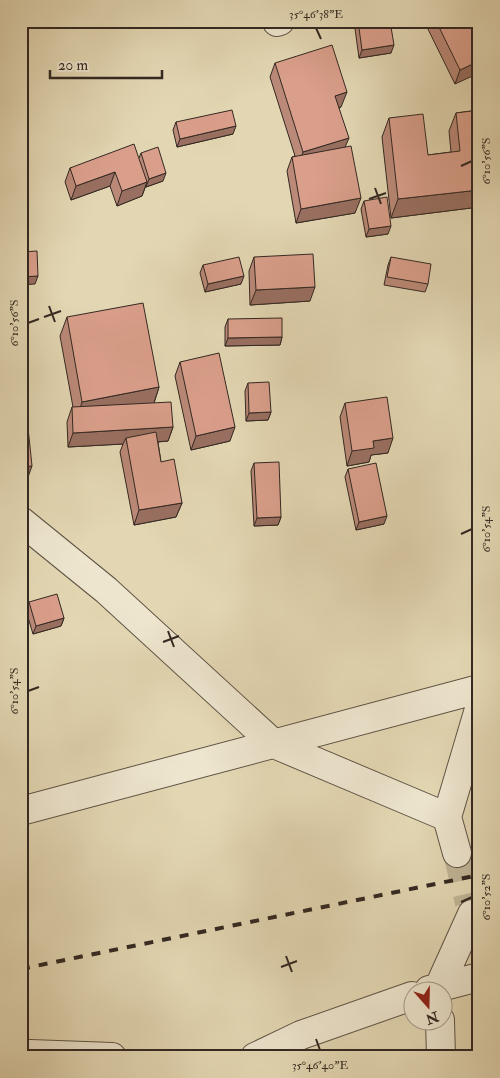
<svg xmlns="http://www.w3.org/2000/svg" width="500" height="1078" font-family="'IM FELL Double Pica',serif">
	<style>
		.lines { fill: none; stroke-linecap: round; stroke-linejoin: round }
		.minor-tunnel { stroke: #c0b496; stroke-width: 28; stroke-dasharray: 28 14; stroke-linecap: butt }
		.minor-casing { stroke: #5f5446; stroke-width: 30 }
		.minor { stroke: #ede5ce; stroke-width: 28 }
		.rail { stroke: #332822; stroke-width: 4; stroke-dasharray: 9 9; stroke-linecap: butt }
		.wall { fill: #bb8978; stroke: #332822 }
		.shaded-wall { fill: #996f61; stroke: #332822 }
		.building { fill: #da9f8b; stroke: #332822 }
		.ticks { fill: none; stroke: #332822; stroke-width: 2 }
		.neatline { fill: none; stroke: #332822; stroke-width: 2 }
		.ticks-label { font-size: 12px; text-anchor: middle; fill: #332822 }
	</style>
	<rect width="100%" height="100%" fill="#e3d7b3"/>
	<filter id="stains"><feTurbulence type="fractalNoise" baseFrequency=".004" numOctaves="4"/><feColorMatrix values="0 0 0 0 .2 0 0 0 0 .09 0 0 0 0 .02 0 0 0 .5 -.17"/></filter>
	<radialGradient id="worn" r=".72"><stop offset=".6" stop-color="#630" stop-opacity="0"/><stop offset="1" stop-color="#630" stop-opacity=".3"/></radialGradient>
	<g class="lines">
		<path class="minor-tunnel" d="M457 853 469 903"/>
		<defs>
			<path id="minor" d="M277 22 280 21
				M21 521 106 590 274 744 447 817
				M21 811 479 689
				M457 853 447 817 479 709
				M429 990 479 977
				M439 990V987L472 914 479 917
				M440 1020 441 1057
				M21 1056 30 1054 112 1057
				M255 1057 301 1035 412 996"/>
		</defs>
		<use href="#minor" class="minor-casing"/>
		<use href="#minor" class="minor"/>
		<path class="rail" d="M21 969 479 875"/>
	</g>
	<path class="wall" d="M354 21H390L391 53 359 58Z
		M424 21H472L479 35 455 84Z
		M275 63 341 107H339L355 213 296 223 287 171 292 157 295 156 270 77Z
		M479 110V207L391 218 382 137 389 118 428 155 451 152 449 131 456 113Z
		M176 122 233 134 177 147 173 130Z
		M141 153 163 181 146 187V185L142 196 117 206 110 186 71 200 65 182 70 168 139 158Z
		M364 201 388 234 366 237 361 209Z
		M254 257 310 301 250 305 249 271Z
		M391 257 428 284 425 292 384 285 388 265Z
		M203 265 241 284 205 292 200 273Z
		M67 317 159 387 154 403 173 427 168 441 158 442 161 462 182 503 176 517 134 525 120 452 123 444 68 447 67 422 72 407H73L60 336Z
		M228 319 282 337 280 345 225 346V327Z
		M180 362 230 441 191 450 175 376Z
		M248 383 271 412 268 420 246 421 245 391Z
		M345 403 388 453 371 455 369 462 347 466 340 417Z
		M254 463 281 517 278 525 254 526 251 471Z
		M348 469 384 524 356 530 345 477Z
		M29 602 64 618 61 626 33 634 27 614 23 626Z"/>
	<path class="shaded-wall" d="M394 45 391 53 359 58 362 50Z
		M479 61V73L455 84 460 70Z
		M347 92 341 107 330 110 335 96Z
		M236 126 233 134 177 147 180 139Z
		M349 138 343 152 298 167 303 152Z
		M115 172 110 186 71 200 76 186Z
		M166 173 163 181 146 187 149 179Z
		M147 182 142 196 117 206 122 191Z
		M479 190V207L391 218 398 199Z
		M361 198 355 213 296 223 301 209Z
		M391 226 388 234 366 237 369 229Z
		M38 276 35 284 21 285V277Z
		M244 276 241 284 205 292 208 284Z
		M315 287 310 301 250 305 256 290Z
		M282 337 280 345 225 346 228 338Z
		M159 387 153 406 76 421 82 402Z
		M271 412 268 420 246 421 249 413Z
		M173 427 168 441 127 444 126 438 123 444 68 447 73 433Z
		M235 427 230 441 191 450 196 436Z
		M393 438 388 453 371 455 369 462 347 466 352 451 373 441Z
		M32 466 27 480 21 481V467Z
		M182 503 176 517 134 525 139 510Z
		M387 516 384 524 356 530 359 522Z
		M281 517 278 525 254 526 257 518Z
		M28 612 23 626H21V614Z
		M64 618 61 626 33 634 36 626Z"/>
	<path class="building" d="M358 21H390L394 45 362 50Z
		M436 21H472L479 35V61L460 70Z
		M332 45 347 92 335 96 349 138 303 152 275 63Z
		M232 110 236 126 180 139 176 122Z
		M479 110V190L398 199 389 118 423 114 428 155 460 151 456 113Z
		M134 144 147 182 122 191 115 172 76 186 70 168Z
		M351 146 361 198 301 209 292 157Z
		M158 147 166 173 149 179 141 153Z
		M387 197 391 226 369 229 364 201Z
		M37 251 38 276 21 277V252Z
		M313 254 315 287 256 290 254 257Z
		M239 257 244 276 208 284 203 265Z
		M391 257 431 264 428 284 387 277Z
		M143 303 159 387 82 402 67 317Z
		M282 318V337L228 338V319Z
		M219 353 235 427 196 436 180 362Z
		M269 382 271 412 249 413 248 383Z
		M387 397 393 438 373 441 374 448 352 451 345 403Z
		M171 402 173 427 73 433 72 407Z
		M21 418H27L32 466 21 467Z
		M156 432 161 462 174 459 182 503 139 510 126 438Z
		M279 462 281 517 257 518 254 463Z
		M376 463 387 516 359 522 348 469Z
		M21 592 28 612 21 614Z
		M57 594 64 618 36 626 29 602Z"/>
	<path class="ticks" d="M316 28 321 39M461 166 472 161M375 188 381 204M369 199 386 193M49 306 55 322M44 317 61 311M28 323 39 319M461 534 472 529M168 631 174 647M163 642 179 636M28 691 39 687M461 902 472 897M286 956 292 972M281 967 297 961M316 1039 320 1050"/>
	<rect width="500" height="1078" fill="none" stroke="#e3d7b3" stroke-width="55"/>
	<g transform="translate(428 1006) rotate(160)"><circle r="24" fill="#ede5ce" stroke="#a39989"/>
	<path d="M0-4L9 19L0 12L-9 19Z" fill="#8f2418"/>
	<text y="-8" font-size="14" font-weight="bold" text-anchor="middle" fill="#332822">N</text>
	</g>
	<path d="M50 70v8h112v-8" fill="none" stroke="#332822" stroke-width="2.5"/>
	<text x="58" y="70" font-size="15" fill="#332822" stroke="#ede5ce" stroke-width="4" paint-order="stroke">20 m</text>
	<rect x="28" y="28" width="444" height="1022" class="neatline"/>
	<g class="ticks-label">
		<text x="316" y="18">35°46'38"E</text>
		<text transform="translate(486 161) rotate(-90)" y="4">6°10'56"S</text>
		<text transform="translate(14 323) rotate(-90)" y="4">6°10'56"S</text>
		<text transform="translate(486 529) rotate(-90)" y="4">6°10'54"S</text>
		<text transform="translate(14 691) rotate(-90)" y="4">6°10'54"S</text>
		<text transform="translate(486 897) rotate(-90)" y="4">6°10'52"S</text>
		<text x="320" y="1069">35°46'40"E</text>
	</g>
	<rect width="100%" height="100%" filter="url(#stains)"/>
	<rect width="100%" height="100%" fill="url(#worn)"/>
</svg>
